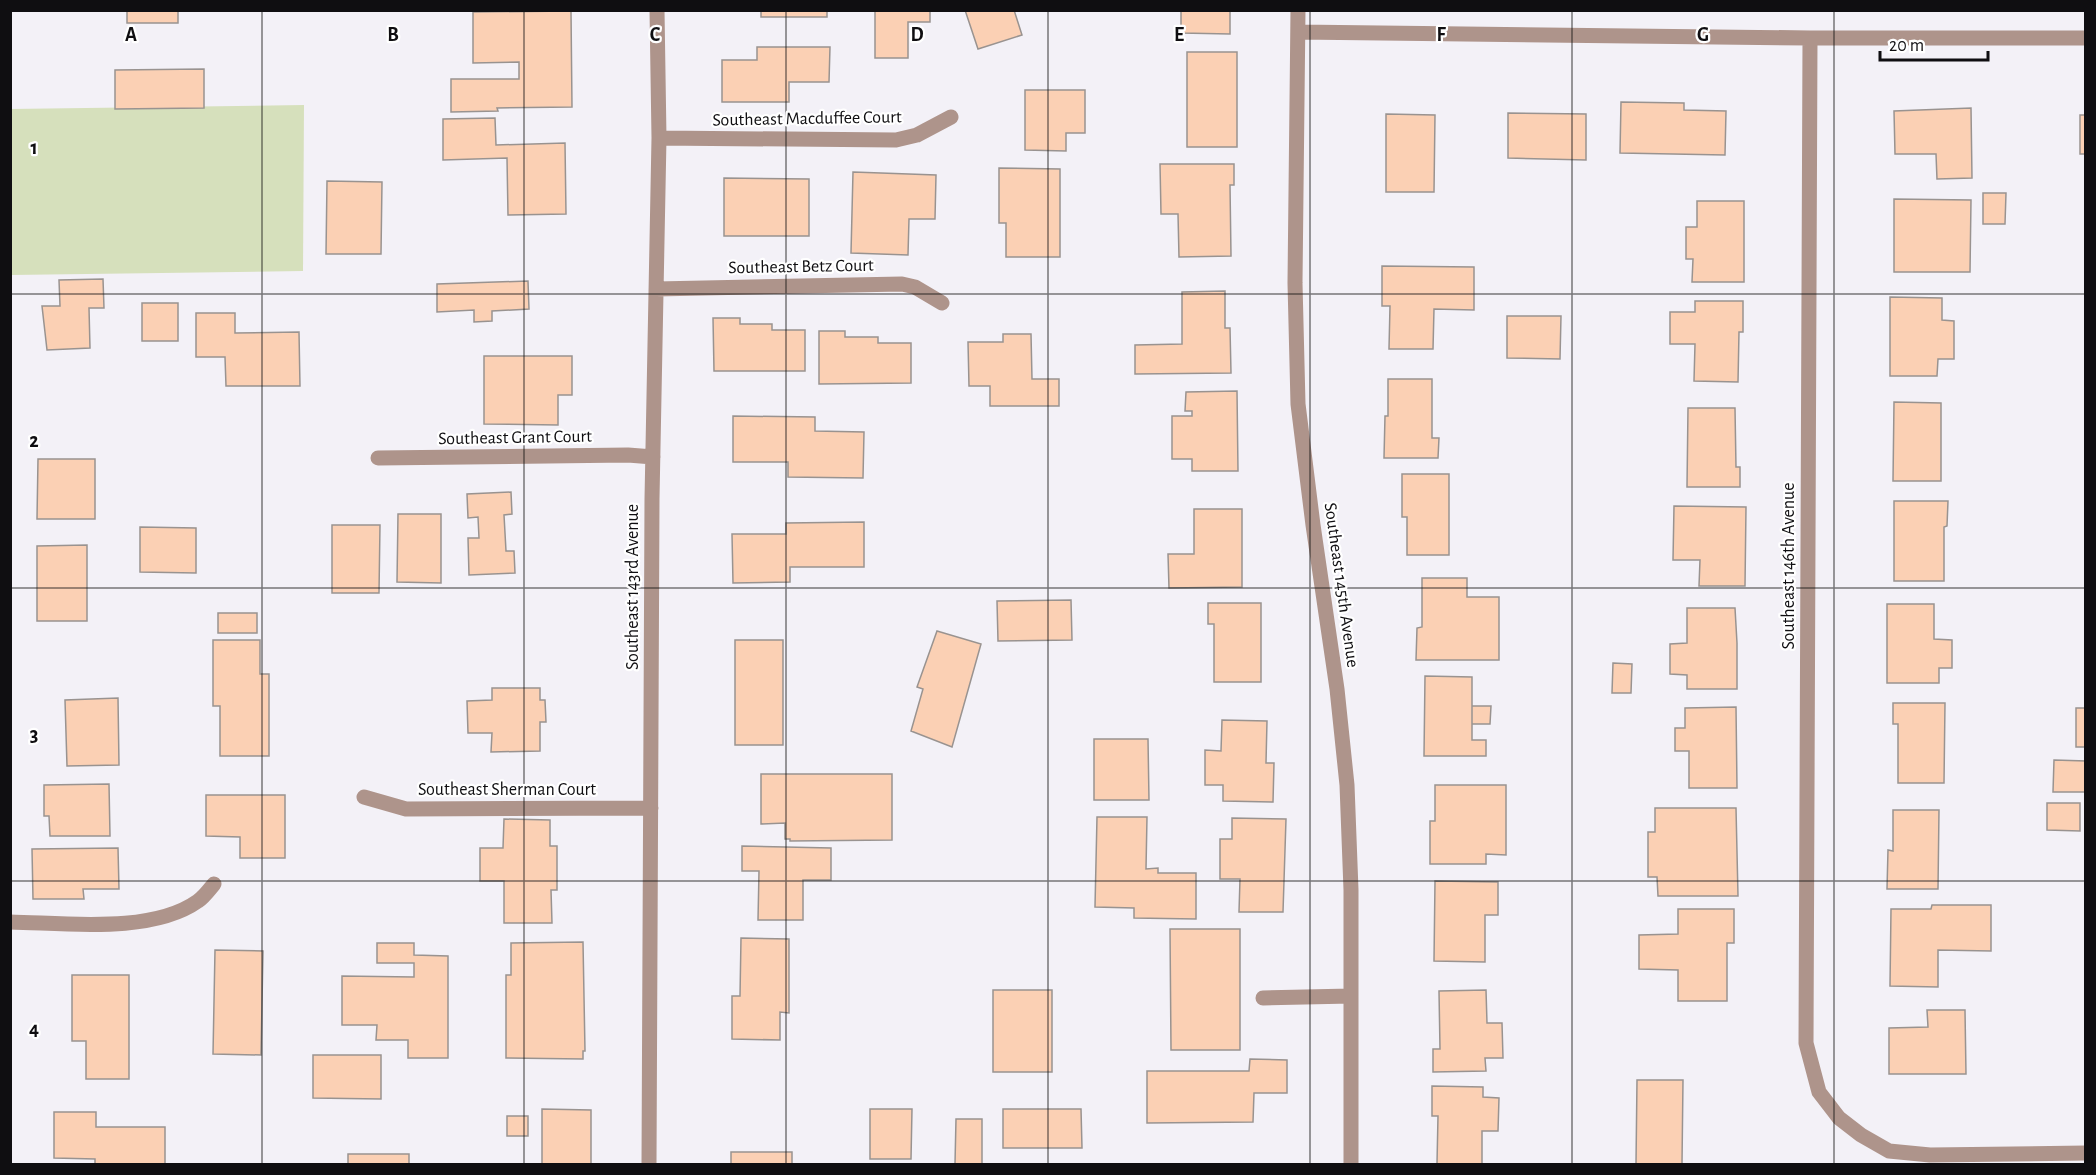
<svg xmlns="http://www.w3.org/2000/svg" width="2096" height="1175" font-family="'Alegreya Sans',sans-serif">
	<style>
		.green { fill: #d6e0bc }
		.building { fill: #fbd0b4; stroke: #999390; stroke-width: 1.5 }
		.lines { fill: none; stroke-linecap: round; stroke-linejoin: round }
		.minor { stroke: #ae948b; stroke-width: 15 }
		.grid { fill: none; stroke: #0f0e11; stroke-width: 1.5; stroke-opacity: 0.55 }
		.labels { text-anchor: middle; stroke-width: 4.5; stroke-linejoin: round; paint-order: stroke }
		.street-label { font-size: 18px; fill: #0f0e11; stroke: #fff }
		.grid-label { font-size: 20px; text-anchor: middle; font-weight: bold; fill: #0f0e11; stroke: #fff; stroke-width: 4.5; stroke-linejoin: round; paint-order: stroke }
	</style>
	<rect width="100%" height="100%" fill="#f3f1f7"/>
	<path class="green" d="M304 105 303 271 11 275 10 109Z"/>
	<path class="building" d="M127 10H178V23H127Z
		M761 10H827V17H761Z
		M875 10H930V22H908V58H875Z
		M965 10H1014L1022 35 978 49Z
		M1181 10H1230V34L1181 33Z
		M571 11 572 107 497 108 498 111 451 112V79H519V62L473 63V12Z
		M757 47H830L829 82H789V102H722V60H757Z
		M1187 52H1237V147H1187Z
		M204 69V108L115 109V70Z
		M1025 90H1085V133H1066V151L1025 150Z
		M1621 102 1684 103V110L1726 111 1725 155 1620 153Z
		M1971 108 1972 178 1937 179 1936 154H1895L1894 111Z
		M1508 113 1586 114V160L1508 158Z
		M1386 114 1435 115 1434 192H1386Z
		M2080 115H2086V154H2080Z
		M495 118 496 145 565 143 566 214 508 215 507 158 443 160V119Z
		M1160 164H1234V185H1230L1231 256 1179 257 1178 214H1161Z
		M999 168 1060 169V257H1006V223H999Z
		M853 172 936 175 935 219H909L908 255 851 253Z
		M724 178 809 179V236H724Z
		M327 181 382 182 381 254H326Z
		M1983 193H2006L2005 224H1983Z
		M1894 199 1971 200 1970 272H1894Z
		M1697 201H1744V282H1692L1693 259H1686V227H1697Z
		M1382 266 1474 267V310L1434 309 1433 349H1389L1390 306H1382Z
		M103 279 104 308H89L90 348 47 350 42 306H60L59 280Z
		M528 281 529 309 492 311V321L474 322V310L437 312V284Z
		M1225 291V328H1230L1231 373 1135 374V345L1182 344V292Z
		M1890 297 1942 298V320L1954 321V359H1938L1937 376H1890Z
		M1695 301H1743V332H1739L1738 382 1694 381 1695 344H1670V312H1695Z
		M142 303H178V341H142Z
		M196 313H235V333L299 332 300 386H226L225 357H196Z
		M1507 316H1561L1560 359 1507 358Z
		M713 318H740V324H772V330H805V371H714Z
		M819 331H845V337H878V343H911V383L819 384Z
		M1003 334H1031L1032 379H1059V406H990V386H969L968 342H1003Z
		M484 356H572V395H558V425L484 424Z
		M1388 379H1432V438H1439L1438 458H1384L1385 416H1388Z
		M1237 391 1238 471H1192V459H1172V416H1192V411H1185L1186 392Z
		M1894 402 1941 403V481H1893Z
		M1688 408H1735L1736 467H1740V487H1687Z
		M733 416 815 417V431L864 432 863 478 788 477V462H733Z
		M38 459H95V519H37Z
		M1402 474H1449V555H1407V517H1402Z
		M511 492 512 514 504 515 506 551H514L515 573 469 575 468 538H479L478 517 468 518 467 494Z
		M1894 501H1948L1947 526 1944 527V581H1894Z
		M1674 506 1746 507 1745 586H1699L1700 560H1673Z
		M1194 509H1242V587L1169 588 1168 554H1194Z
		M398 514H441V583L397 582Z
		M864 522V567H790V582L733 583 732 534H786V523Z
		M332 525H380L379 593H332Z
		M140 527 196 528V573L140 572Z
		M87 545V621H37V546Z
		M1422 578H1467V597H1499V660H1416L1417 628 1422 627Z
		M1071 600 1072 640 998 641 997 601Z
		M1208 603H1261V682H1214V624H1208Z
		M1887 604H1934V639L1952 640V668H1939V683H1887Z
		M1687 608H1735L1737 643V689H1687V675L1670 674V644L1687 643Z
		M218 613H257V633H218Z
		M937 631 981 644 952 747 911 731 923 689 917 687Z
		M213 640H260V674H269V756H220V706H213Z
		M735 640H783V745H735Z
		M1613 663 1632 664 1631 693H1612Z
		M1425 676 1472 677V740H1486V756H1424Z
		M492 688H540V700H545L546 722H540V751L491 752 492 733H468L467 701 492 700Z
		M118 698 119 765 67 766 65 700Z
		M1893 703H1945L1944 783H1898V724H1893Z
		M1472 706H1491L1490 724H1472Z
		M1736 707 1737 788H1689V751H1675V728H1685V708Z
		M2076 708H2086V747H2076Z
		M1222 720 1267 721 1266 763H1274L1273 802 1223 801V785H1205V750L1221 751Z
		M1094 739H1148L1149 800H1094Z
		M2054 760 2086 761V792H2053Z
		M761 774H892V840L790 841V839H785V823L761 824Z
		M109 784 110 836H50L49 816H44V785Z
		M1435 785H1506V855L1486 854V864H1430V821H1435Z
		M206 795H285V858H240V837L206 836Z
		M2047 803H2080V831L2047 830Z
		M1655 808H1736L1738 896H1658L1657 877H1648V832H1655Z
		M1893 810H1939L1938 889H1887L1888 850 1893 851Z
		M1097 817H1147L1146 869 1158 868V873H1196V919L1134 918V908L1095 907Z
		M1232 818 1286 819 1283 912H1239L1240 879H1220V839H1232Z
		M504 819 550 820V846H557V890H551L552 923H504V881H480V848H503Z
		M742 846 831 848V880H803V920H758L759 871H742Z
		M118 848 119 889H83L84 899H33L32 849Z
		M1435 881 1498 882V915H1485V962L1434 961Z
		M1932 905H1991V951L1938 950V987L1890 986 1891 909H1931Z
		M1678 909H1734V943H1727V1001H1678V970L1639 969V935L1678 934Z
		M1170 929H1240V1050H1171Z
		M741 938 789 939V1013L780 1012V1040L732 1039V996H740Z
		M583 942 585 1051H583V1059L506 1058V975H511V943Z
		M377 943H414V955L448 956V1058H408V1040H376L377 1025H342V976L414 977V963H377Z
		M215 950 263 951 261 1055 213 1054Z
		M72 975H129V1079H86V1041H72Z
		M993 990H1052V1072H993Z
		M1486 990 1487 1023H1502L1503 1058H1485L1486 1071 1433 1072V1049H1440L1439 991Z
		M1927 1010H1965L1966 1074H1889V1028L1928 1027Z
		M313 1055H381V1099L313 1098Z
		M1250 1059 1287 1060V1093H1254L1253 1122 1147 1123V1071H1249Z
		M1637 1080H1683L1682 1164H1636Z
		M1432 1086 1483 1087V1097L1499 1098 1498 1131H1482V1164H1437L1438 1116H1432Z
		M542 1109 591 1110V1164H542Z
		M870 1109H912L911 1159H870Z
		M1003 1109H1081L1082 1148H1003Z
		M54 1112H96V1127H165V1164H95V1159L54 1158Z
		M507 1116H528V1136H507Z
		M956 1119H982V1164H955Z
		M731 1152H792V1164H731Z
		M348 1154H409V1164H348Z"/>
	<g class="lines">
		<path class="minor" d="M1298 10 1295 283 1298 404 1313 525 1337 689 1347 785 1351 890V1164
			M1298 32 1810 38H2086
			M1810 38 1806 1043 1819 1092 1839 1118 1861 1135 1889 1151 1930 1155 2086 1153
			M659 138 896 140 917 135 951 117
			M656 289 902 284 915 287 942 303
			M378 458 628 455 653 457
			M364 797 406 809 651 808
			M10 922C66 923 152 934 198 901 204 897 209 890 214 884
			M1263 998 1351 996
			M649 1164 652 499 659 138 657 10"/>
	</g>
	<path class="grid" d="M262 10V1164M524 10V1164M786 10V1164M1048 10V1164M1310 10V1164M1572 10V1164M1834 10V1164M10 294H2086M10 588H2086M10 881H2086"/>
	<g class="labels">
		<g class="street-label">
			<text transform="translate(807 118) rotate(-1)" y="6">Southeast Macduffee Court</text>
			<text transform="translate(801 266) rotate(-1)" y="6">Southeast Betz Court</text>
			<text transform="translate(515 437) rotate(-1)" y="6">Southeast Grant Court</text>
			<text transform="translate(1788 566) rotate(-90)" y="6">Southeast 146th Avenue</text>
			<text transform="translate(1342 585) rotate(82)" y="6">Southeast 145th Avenue</text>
			<text transform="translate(632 587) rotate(-90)" y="6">Southeast 143rd Avenue</text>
			<text x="507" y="795">Southeast Sherman Court</text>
		</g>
	</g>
	<g class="grid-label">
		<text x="131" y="41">A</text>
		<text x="393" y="41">B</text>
		<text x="655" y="41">C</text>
		<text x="917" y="41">D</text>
		<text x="1179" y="41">E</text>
		<text x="1441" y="41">F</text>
		<text x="1703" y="41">G</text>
		<text x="34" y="154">1</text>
		<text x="34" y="447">2</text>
		<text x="34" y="741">3</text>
		<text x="34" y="1035">4</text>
	</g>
	<rect width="2096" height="1175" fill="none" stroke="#0f0e11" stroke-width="24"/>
	<path d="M1880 51v9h108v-9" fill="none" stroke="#0f0e11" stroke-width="3"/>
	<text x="1889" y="51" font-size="18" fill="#0f0e11" stroke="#ffffff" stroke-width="4.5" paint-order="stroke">20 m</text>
</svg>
